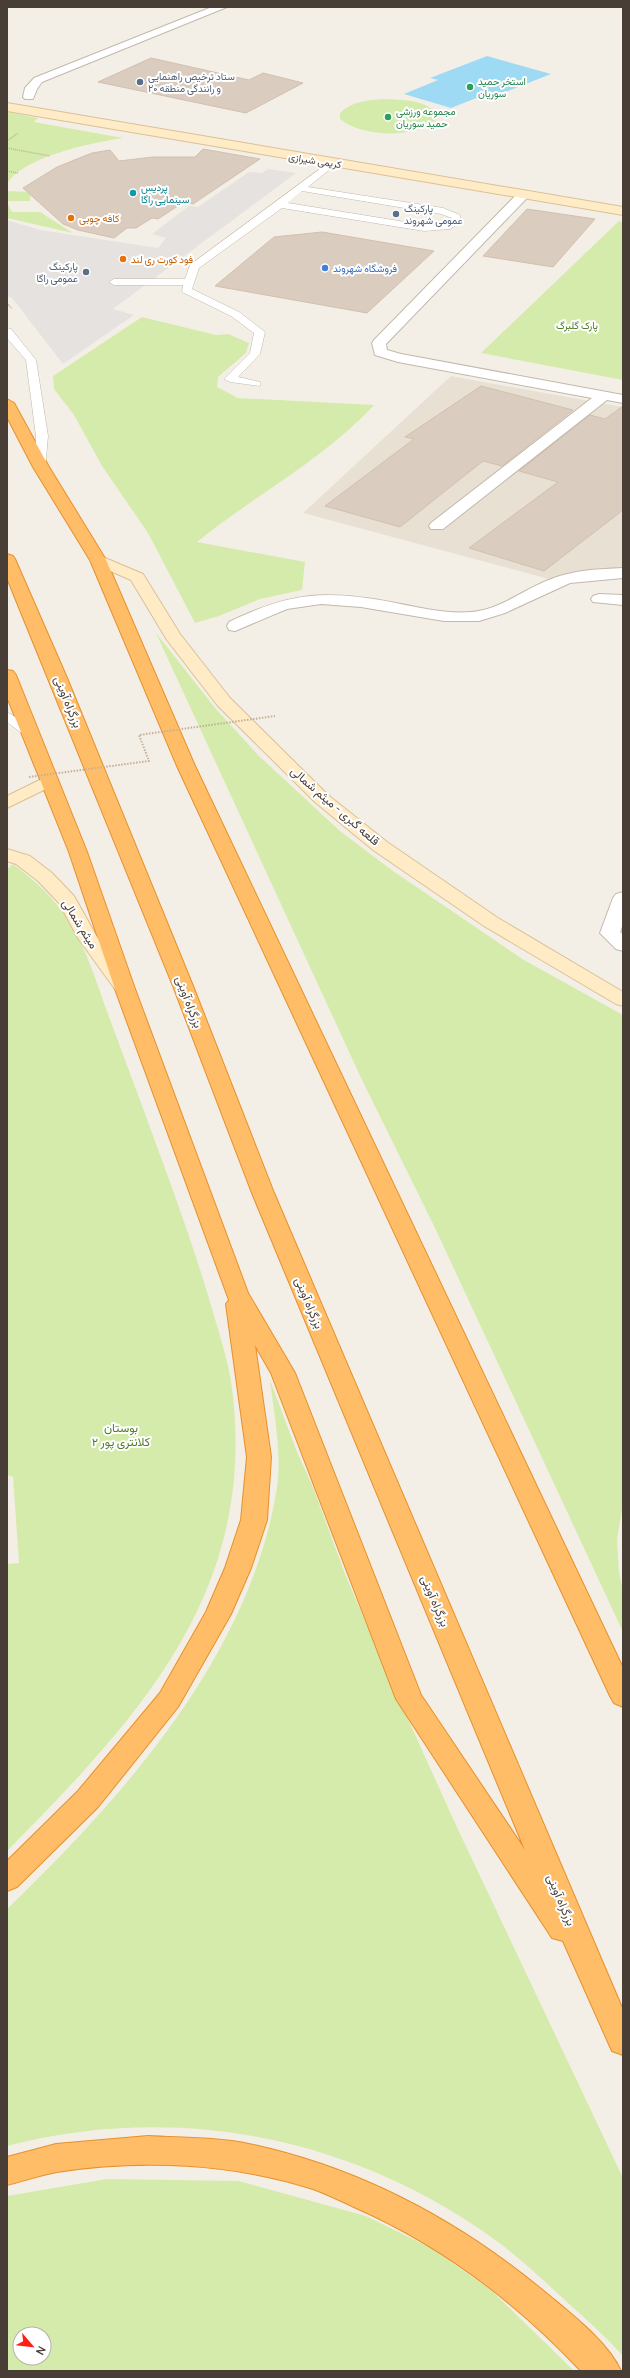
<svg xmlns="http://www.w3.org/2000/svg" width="630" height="2378" font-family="Manrope,Vazirmatn,sans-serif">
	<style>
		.residential { fill: #e9e0d4 }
		.green { fill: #d5ebac; fill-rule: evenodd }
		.parking { fill: #e5e2df }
		.water { fill: #9fdaf5 }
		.building { fill: #daccbe; stroke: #d2c0ae }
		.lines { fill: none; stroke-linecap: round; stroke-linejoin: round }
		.lane-casing { stroke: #c3b8ab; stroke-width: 1 }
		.street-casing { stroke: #c3b8ab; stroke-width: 2 }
		.secondary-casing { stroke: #dac195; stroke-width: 2 }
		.highway-casing { stroke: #e7902d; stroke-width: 2 }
		.path { stroke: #c3b098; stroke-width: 1.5; stroke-dasharray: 1 1; stroke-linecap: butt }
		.lane { fill: #fff; fill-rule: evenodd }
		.street { fill: #fff; fill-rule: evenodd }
		.secondary { fill: #ffebc6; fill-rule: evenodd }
		.highway { fill: #ffbd67; fill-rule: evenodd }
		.path-bridge { stroke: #c3b098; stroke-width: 2; stroke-dasharray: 1.5 1.5; stroke-linecap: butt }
		.service-dot { fill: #5c6f8a; stroke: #fff; stroke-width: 1.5 }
		.leisure-dot { fill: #2e9e5b; stroke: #fff; stroke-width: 1.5 }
		.culture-dot { fill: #0f9aa8; stroke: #fff; stroke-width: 1.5 }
		.food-dot { fill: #e8710a; stroke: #fff; stroke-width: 1.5 }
		.shop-dot { fill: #3f7fe0; stroke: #fff; stroke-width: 1.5 }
		.labels { text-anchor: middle; stroke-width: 4; stroke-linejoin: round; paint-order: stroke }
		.far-service-label { font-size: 10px; fill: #4e5e75; stroke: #fff; text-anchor: start }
		.far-leisure-label { font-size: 10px; fill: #27864d; stroke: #fff; text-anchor: start }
		.far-street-label { font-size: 10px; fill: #483e35; stroke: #fff }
		.far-culture-label { font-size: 10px; fill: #0d838f; stroke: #fff; text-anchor: start }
		.far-food-label { font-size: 10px; fill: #c56008; stroke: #fff; text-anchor: start }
		.far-shop-label { font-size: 10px; fill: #366cbe; stroke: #fff; text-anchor: start }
		.far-park-label { font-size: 10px; fill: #4f7d24; stroke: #fff }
		.street-label { font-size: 12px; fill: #483e35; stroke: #fff }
		.park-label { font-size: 12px; fill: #4f7d24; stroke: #fff }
	</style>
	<rect width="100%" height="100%" fill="#f4efe6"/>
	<path class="residential" d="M451 376 623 407V565L621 567 549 579 303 513Z"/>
	<path class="green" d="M384 99C402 100 425 99 437 114L436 120C416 139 361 137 340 119V113C352 101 368 100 384 99Z
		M7 112 38 118 34 122 123 138C92 143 24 156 7 184Z
		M7 191 31 192 30 201H7Z
		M7 202 12 212H40L73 233 7 218Z
		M619 221 623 222V380L481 353Z
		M142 317 216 335 228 334 249 343 246 353 218 377 217 387 238 398 374 405C323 460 255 495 197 542L305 562 302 590 260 599 219 616 195 623 148 533 102 466 74 415 54 389 53 376Z
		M156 633 216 709 258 755 340 831 393 871 524 960 623 1015V1503L617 1540 619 1573 623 1591V1632L435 1228 362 1080Z
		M13 864C31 878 47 891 61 910 82 937 94 974 105 1006 118 1041 131 1076 144 1111 167 1174 191 1237 210 1302 218 1330 228 1359 232 1388 258 1592 139 1717 7 1851V1564L19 1563 13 1477 7 1475V869Z
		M270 1380 297 1452 313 1487 345 1574 384 1666 455 1823 623 2178V2356C606 2337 587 2320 568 2303 541 2278 515 2253 484 2232 343 2135 173 2103 7 2146V1909C125 1795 250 1655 277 1488 282 1452 274 1415 270 1380Z
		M107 2179 239 2181 366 2216 433 2249 492 2291 574 2371H7V2196ZM20 2334H44V2358H20Z"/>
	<path class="parking" d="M268 169 296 173 113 309 134 315 63 364 12 298 7 296V220L40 230 158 248 166 238 152 234 189 206 198 207 249 172 262 173Z"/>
	<path class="water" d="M487 56 551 74 493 97 484 95 451 108 404 94 438 80 430 78Z"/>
	<path class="building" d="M151 58 249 80 263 73 303 83 246 113 98 82Z
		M203 149 260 159 193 204 184 202 158 219 152 218 136 228H127L114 238 78 230 63 224 23 188 57 167 92 153 110 150 119 161 153 157H195Z
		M527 209 595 219 553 267 483 256Z
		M322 232 434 251 367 313 215 286 274 237Z
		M481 386 573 410 502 466 483 461 400 527 325 506 414 439 405 437Z
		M623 406V510L544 571 469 548 558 482 519 471 590 415 605 419Z"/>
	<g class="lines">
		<defs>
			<path id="lane" d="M332 160 337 163 335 165 308 187 443 208 460 215 461 222 450 229 424 231 282 208 199 268 192 289 239 312 265 332 260 354 238 377 260 382V386L230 382 224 379 250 353 254 333 231 316 182 292 183 285H114L109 282 114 279H185L190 265ZM302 191 441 214 452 218 448 223 424 225 288 203Z
				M7 328 11 329 36 360 48 436 45 469 41 471 35 467 36 436 26 360 7 338Z
				M7 712 33 728 35 731 33 734H23L7 722Z"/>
			<path id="street" d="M212 7H227L42 82 37 89 33 99H25L23 97 25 88 34 78Z
				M523 191 529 195 527 198 386 344 387 350 401 354 623 395V403L607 400 443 529H431L429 526 431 523 592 398 398 362 375 355 372 343 374 340 519 192Z
				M623 568V578L570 583 505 613 479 621H444L361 607 321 604 287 609 235 631 229 630 227 626 229 622C293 591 327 590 396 603 420 608 446 614 471 612 500 610 524 589 551 579 574 570 599 569 623 568Z
				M599 594 623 595V605L593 602 591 599 593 596Z
				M623 892V924L620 932 623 934V951L616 949 600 933 613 898 616 894Z"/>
			<path id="secondary" d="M7 103 623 207V215L7 111Z
				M98 555 143 574 180 634 230 698 328 795 387 842 498 918 623 992V1006L616 1004 484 926 373 850 316 803 218 706 167 640 131 580 92 563 90 560 92 557Z
				M48 776 54 777 57 781 54 785 7 808V796Z
				M7 849 30 856 52 873 74 896 97 937 134 988 131 992 124 994 117 992 78 938 59 903 38 881 16 864 7 861Z"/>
			<path id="highway" d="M7 399 14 403 49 467 106 560 195 766 623 1668V1707L614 1703 610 1696 177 766 90 560 33 467 7 417Z
				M7 554 13 556 15 559 67 678 193 986 274 1193 623 2010V2055L612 2051 563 1941 552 1938 396 1699 271 1373 255 1345 271 1457 267 1520 251 1568 231 1614 178 1707 98 1807 17 1887 7 1891V1861L78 1791 160 1693 206 1612 225 1568 241 1520 247 1457 226 1304 229 1300 115 989 69 852 7 697V670L13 671 16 675 87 852 135 989 248 1293 295 1373 421 1695 525 1850 252 1193 173 986 7 578Z
				M148 2136C179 2138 214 2137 244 2143 357 2166 458 2220 546 2293 570 2313 608 2342 621 2371H581C516 2302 441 2245 354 2207 341 2201 327 2194 313 2189 232 2163 141 2159 57 2172 40 2175 23 2181 7 2185V2157L56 2144Z"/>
		</defs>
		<use href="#lane" class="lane-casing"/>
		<use href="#street" class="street-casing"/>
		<use href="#secondary" class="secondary-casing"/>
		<use href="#highway" class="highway-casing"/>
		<path class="path" d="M7 141 18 133
			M7 148 50 156
			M7 171 18 173
			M7 303 12 309"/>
		<use href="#lane" class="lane"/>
		<use href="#street" class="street"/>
		<use href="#secondary" class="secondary"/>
		<use href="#highway" class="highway"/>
		<path class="path-bridge" d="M29 777 149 761 139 735 275 716"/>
	</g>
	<g class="service-dot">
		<circle cx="140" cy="82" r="4"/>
		<circle cx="396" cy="214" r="4"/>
		<circle cx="86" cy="272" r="4"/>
	</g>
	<g class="leisure-dot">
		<circle cx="470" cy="87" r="4"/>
		<circle cx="388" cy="117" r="4"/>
	</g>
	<circle class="culture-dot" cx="133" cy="193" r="4"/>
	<g class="food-dot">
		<circle cx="71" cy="218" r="4"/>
		<circle cx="123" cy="259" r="4"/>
	</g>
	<circle class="shop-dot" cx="325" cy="268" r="4"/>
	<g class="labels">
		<g class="far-service-label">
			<text x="148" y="80">ستاد ترخیص راهنمایی<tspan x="148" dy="12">و رانندگی منطقه ۲۰</tspan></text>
			<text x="404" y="212">پارکینگ<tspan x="404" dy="12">عمومی شهروند</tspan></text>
			<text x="78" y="270" text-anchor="end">پارکینگ<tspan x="78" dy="12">عمومی راگا</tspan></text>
		</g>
		<g class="far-leisure-label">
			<text x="478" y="85">استخر حمید<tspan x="478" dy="12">سوریان</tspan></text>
			<text x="396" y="115">مجموعه ورزشی<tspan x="396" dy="12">حمید سوریان</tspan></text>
		</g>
		<g class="far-street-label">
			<text transform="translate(315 160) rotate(9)" y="4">کریمی شیرازی</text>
		</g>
		<g class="far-culture-label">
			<text x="141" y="191">پردیس<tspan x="141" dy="12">سینمایی راگا</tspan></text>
		</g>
		<g class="far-food-label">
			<text x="79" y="222">کافه چوبی</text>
			<text x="131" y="263">فود کورت ری لند</text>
		</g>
		<g class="far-shop-label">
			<text x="333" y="272">فروشگاه شهروند</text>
		</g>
		<g class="far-park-label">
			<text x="577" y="329">پارک گلبرگ</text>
		</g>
		<g class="street-label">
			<text transform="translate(68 702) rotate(68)" y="4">بزرگراه آوینی</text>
			<text transform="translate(335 806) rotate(41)" y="4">قلعه گبری - میثم شمالی</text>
			<text transform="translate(80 924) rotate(58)" y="4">میثم شمالی</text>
			<text transform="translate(189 1002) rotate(69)" y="4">بزرگراه آوینی</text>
			<text transform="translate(309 1303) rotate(67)" y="4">بزرگراه آوینی</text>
			<text transform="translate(435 1601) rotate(67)" y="4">بزرگراه آوینی</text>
			<text transform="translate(561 1900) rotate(67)" y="4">بزرگراه آوینی</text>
		</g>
		<g class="park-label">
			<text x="121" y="1432">بوستان<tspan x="121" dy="14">کلانتری پور ۲</tspan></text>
		</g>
	</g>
	<rect width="630" height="2378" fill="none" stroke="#483e35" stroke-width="16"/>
	<g transform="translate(32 2346) rotate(118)"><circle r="19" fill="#ffffff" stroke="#b6b2ae"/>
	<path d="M0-3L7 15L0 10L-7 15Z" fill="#ff1f13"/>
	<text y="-6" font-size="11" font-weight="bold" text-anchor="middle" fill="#483e35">N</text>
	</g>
</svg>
